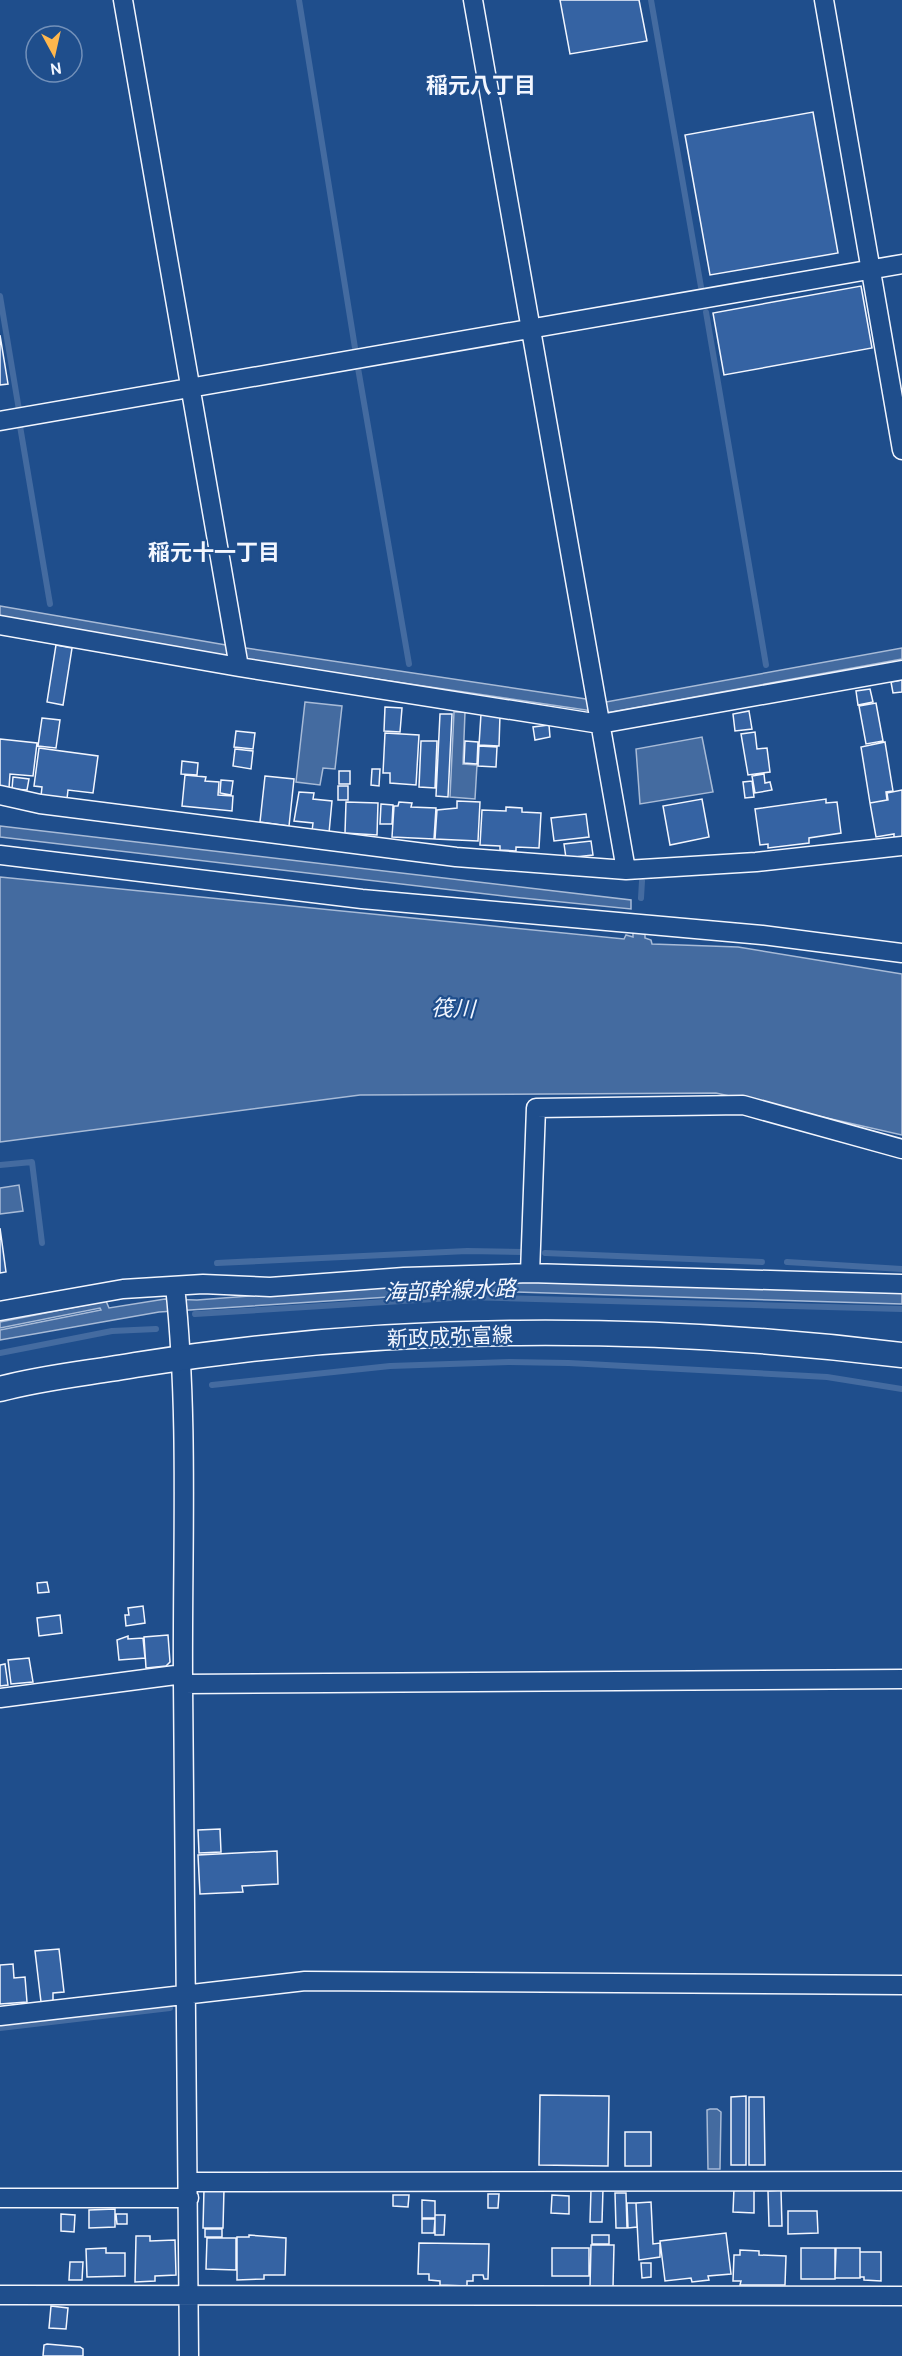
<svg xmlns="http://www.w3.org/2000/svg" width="902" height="2356" font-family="Cabin,'Noto Sans JP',sans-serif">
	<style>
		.water { fill: #446ba0; stroke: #a8bbd7; stroke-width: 1.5 }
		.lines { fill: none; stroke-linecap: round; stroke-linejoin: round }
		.stream { stroke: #446ba0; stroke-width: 6 }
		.building { fill: #3563a3; stroke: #f2f6ff; stroke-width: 1.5 }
		.minor-casing { stroke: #f2f6ff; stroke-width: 21 }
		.secondary-casing { stroke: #f2f6ff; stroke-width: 27 }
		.minor { stroke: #1f4e8c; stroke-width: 18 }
		.secondary { stroke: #1f4e8c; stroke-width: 24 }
		.labels { text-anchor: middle; stroke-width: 4.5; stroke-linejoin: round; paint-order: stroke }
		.street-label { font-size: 21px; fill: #f2f6ff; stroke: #1f4e8c }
		.neighbourhood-label { font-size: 22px; font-weight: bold; fill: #f2f6ff; stroke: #1f4e8c }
		.water-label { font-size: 22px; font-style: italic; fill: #f2f6ff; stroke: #1f4e8c }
	</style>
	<rect width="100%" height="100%" fill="#1f4e8c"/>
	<path class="water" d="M0 606 226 645 606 702 902 648V659L606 713 248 660 0 617Z
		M305 702 342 706 335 769 323 768 320 785 296 782Z
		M454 712H465L463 764 477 765 475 799 450 797Z
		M702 737 713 792 640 804 636 749Z
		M0 826 631 900V909L512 897 0 837Z
		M0 877 624 939 626 935 633 937V932L645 934V938L651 940 652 944 738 947 902 974V1135L716 1093 360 1095 0 1142Z
		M19 1185 23 1211 0 1214V1188Z
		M455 1280 902 1293V1304L482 1291 159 1312 0 1340V1330L101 1310 100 1308 0 1328V1322L106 1301 109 1308 165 1299 197 1300Z
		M710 2109H717L721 2112 720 2169H708L707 2110Z"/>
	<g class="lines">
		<path class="stream" d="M299 0 355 348
			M651 0 701 287
			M0 296 19 410
			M706 312 766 665
			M358 368 409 664
			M20 426 50 604
			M641 898 642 881
			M0 1165 32 1162 42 1243
			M545 1253 762 1262
			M787 1262 902 1269
			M217 1263 467 1251 522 1252
			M195 1314 466 1297 902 1309
			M0 1353 112 1331 156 1329
			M212 1385 390 1366 509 1362 569 1363 827 1377 902 1389
			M0 2028 170 2008"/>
	</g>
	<path class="building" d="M560 0H639L647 41 570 54Z
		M813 112 838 253 710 275 685 135Z
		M861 286 872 348 724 375 713 313Z
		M0 335 8 384 0 385Z
		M56 645 72 648 63 705 47 702Z
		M902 680V692L893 693 891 682Z
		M870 689 873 702 858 705 856 691Z
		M876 703 883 741 866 744 859 706Z
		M385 707 402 708 400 732 384 731Z
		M749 711 752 729 735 731 733 714Z
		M440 714H452L448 797 436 796Z
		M481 714 500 715 499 746 479 745Z
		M42 718 60 720 56 748 38 746Z
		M549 725 550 737 535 740 533 727Z
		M236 731 255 733 253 749 234 747Z
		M755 732 757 749 767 748 770 772 748 775 741 734Z
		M385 733 419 735 416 785 390 783V773H383Z
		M0 739 37 743 33 776 10 774 9 788 0 787Z
		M421 741H437L435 788 419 787Z
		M465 741 478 742 477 764 464 763Z
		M885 742 893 791 886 792 887 800 870 803 861 747Z
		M479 746 497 747 496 767 478 766Z
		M39 748 98 756 93 793 68 790 67 799 41 796 42 787 34 786Z
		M235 749 253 751 251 769 233 766Z
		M182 761 198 763 197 775 181 774Z
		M372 769H380L379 786 371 785Z
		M339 771H350V784H339Z
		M764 774 765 783 770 782 772 790 755 793 752 776Z
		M185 775 206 777 205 781 219 782 218 795 233 796 232 811 182 806Z
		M265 776 294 779 289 826 260 822Z
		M13 777 29 779 27 790 12 789Z
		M221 780 233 781 231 795 220 793Z
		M752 781 754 797 745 798 743 782Z
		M338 786H348V800H338Z
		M902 790V837L894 838V834L876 837 870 803 888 800 887 793Z
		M299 792 314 793 313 799 332 801 329 833 312 831 313 823 294 821Z
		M702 799 709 837 670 845 663 806Z
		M826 799V803L837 802 841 833 809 838V843L768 848V844L760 845 755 809Z
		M457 801 480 802 478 841 435 839 437 810 457 808Z
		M346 802 378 803 377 835 345 833Z
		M399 802 412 803 411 807 436 808 434 839 392 837 394 806H398Z
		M381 804 393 805 392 824H380Z
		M506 807 522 808V812L541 813 539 848 516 847V851L500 850V846L480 845 482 810 506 811Z
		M586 814 589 837 554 841 551 818Z
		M591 841 593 855 566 858 564 844Z
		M0 1228 6 1272 0 1273Z
		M47 1582 49 1592 38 1593 37 1583Z
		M143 1606 145 1623 126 1626 125 1615H129L128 1608Z
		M60 1615 62 1633 39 1636 37 1618Z
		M168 1635 170 1662 166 1666 146 1668 144 1637Z
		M128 1636V1639L143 1638 145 1658 119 1660 117 1640Z
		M29 1658 33 1682 11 1684 8 1660Z
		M5 1664 8 1685 0 1686V1665Z
		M220 1829 221 1852 199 1853 198 1830Z
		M277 1851 278 1884 242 1886 243 1892 200 1894 198 1855Z
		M59 1949 64 1992 53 1993V2001L41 2002 35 1951Z
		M13 1964 14 1978 25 1977 27 2002 0 2004V1965Z
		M540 2095 609 2096 608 2166 539 2165Z
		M746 2096V2165H731V2097Z
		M749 2097H764L765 2165H749Z
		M625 2132H651V2166H625Z
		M734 2188 754 2189V2213L733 2212Z
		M204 2189H224L223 2228H203Z
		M591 2189H603L602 2222H590Z
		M781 2190 782 2226H769L768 2191Z
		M615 2193H626L627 2228H616Z
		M488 2194H499L498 2208H488Z
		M393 2195H409L408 2207 393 2206Z
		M552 2195 569 2196V2214L551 2213Z
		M422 2200 435 2201V2218H422Z
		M651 2202 653 2244 660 2243V2257L639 2260 636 2203Z
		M627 2203H636L637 2227 628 2228Z
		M115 2209V2227L89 2228V2210Z
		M788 2211H817L818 2233 788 2234Z
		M61 2214 75 2215 74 2232 61 2231Z
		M116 2214H127V2224H117Z
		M435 2215H445L444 2235H435Z
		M422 2219H435L434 2233H422Z
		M205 2229H222V2237H205Z
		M726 2233 731 2274 708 2276 709 2280 692 2282 691 2278 665 2281 660 2241Z
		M249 2235 286 2238 285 2275H264V2279L237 2280V2237H249Z
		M592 2235H609V2244H592Z
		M136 2236H150V2241L175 2240 176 2275 155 2276V2281L135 2282Z
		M207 2238H236V2270L206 2269Z
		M419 2243 489 2244 488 2279H484L483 2275H473V2281H467V2286L440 2285V2281L429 2280V2274H418Z
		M591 2245H614L613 2287H590Z
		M106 2248V2253H125V2276L87 2277 86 2249Z
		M552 2248H589V2276H552Z
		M801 2248H835V2279H801Z
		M836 2248H860V2278H835Z
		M740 2250 759 2251V2255L786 2256 785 2285H740L741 2281H733L734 2255H740Z
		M860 2252H881V2281L864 2280V2277H860Z
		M70 2262H83L82 2280H69Z
		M641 2263H651V2277L642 2278Z
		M51 2306 68 2308 66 2329 49 2328Z
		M47 2344 80 2347 83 2349V2356H43L44 2345Z"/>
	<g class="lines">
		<defs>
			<path id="minor" d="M123 0 239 667
				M473 0 626 870
				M824 0 902 450
				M0 421 902 264
				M0 625 239 667 600 724 902 670
				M0 795 40 804 456 857 626 870 756 862 902 846
				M0 855 362 899 762 935 902 953
				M530 1273 536 1108 743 1105 902 1149
				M175 1286C189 1417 182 1551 183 1683 184 1908 188 2132 189 2356
				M0 1311 123 1289 203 1284 270 1287 404 1277 530 1273 902 1284
				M183 1684 902 1679
				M0 1698 183 1674
				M0 2016 305 1981 902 1985
				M190 2182 902 2181
				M0 2198H189
				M0 2295 902 2296"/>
			<path id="secondary" d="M0 1389C44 1377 90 1373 135 1365 387 1324 649 1324 902 1355"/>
		</defs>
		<use href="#minor" class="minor-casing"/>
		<use href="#secondary" class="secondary-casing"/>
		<use href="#minor" class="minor"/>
		<use href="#secondary" class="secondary"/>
	</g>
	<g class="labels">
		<g class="street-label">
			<text transform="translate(450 1337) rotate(-2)" y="7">新政成弥富線</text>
		</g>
		<g class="neighbourhood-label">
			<text x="481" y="93">稲元八丁目</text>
			<text x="214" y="560">稲元十一丁目</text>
		</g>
		<g class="water-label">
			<text transform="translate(453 1008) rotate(2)" y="8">筏川</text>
			<text transform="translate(450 1290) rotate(-2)" y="8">海部幹線水路</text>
		</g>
	</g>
	<g transform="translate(54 54) rotate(172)"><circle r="28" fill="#1f4e8c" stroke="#7391ba" stroke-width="1.5"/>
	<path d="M0-4.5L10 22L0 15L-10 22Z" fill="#ffb74d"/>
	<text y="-9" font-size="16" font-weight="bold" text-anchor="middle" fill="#f2f6ff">N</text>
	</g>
</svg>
